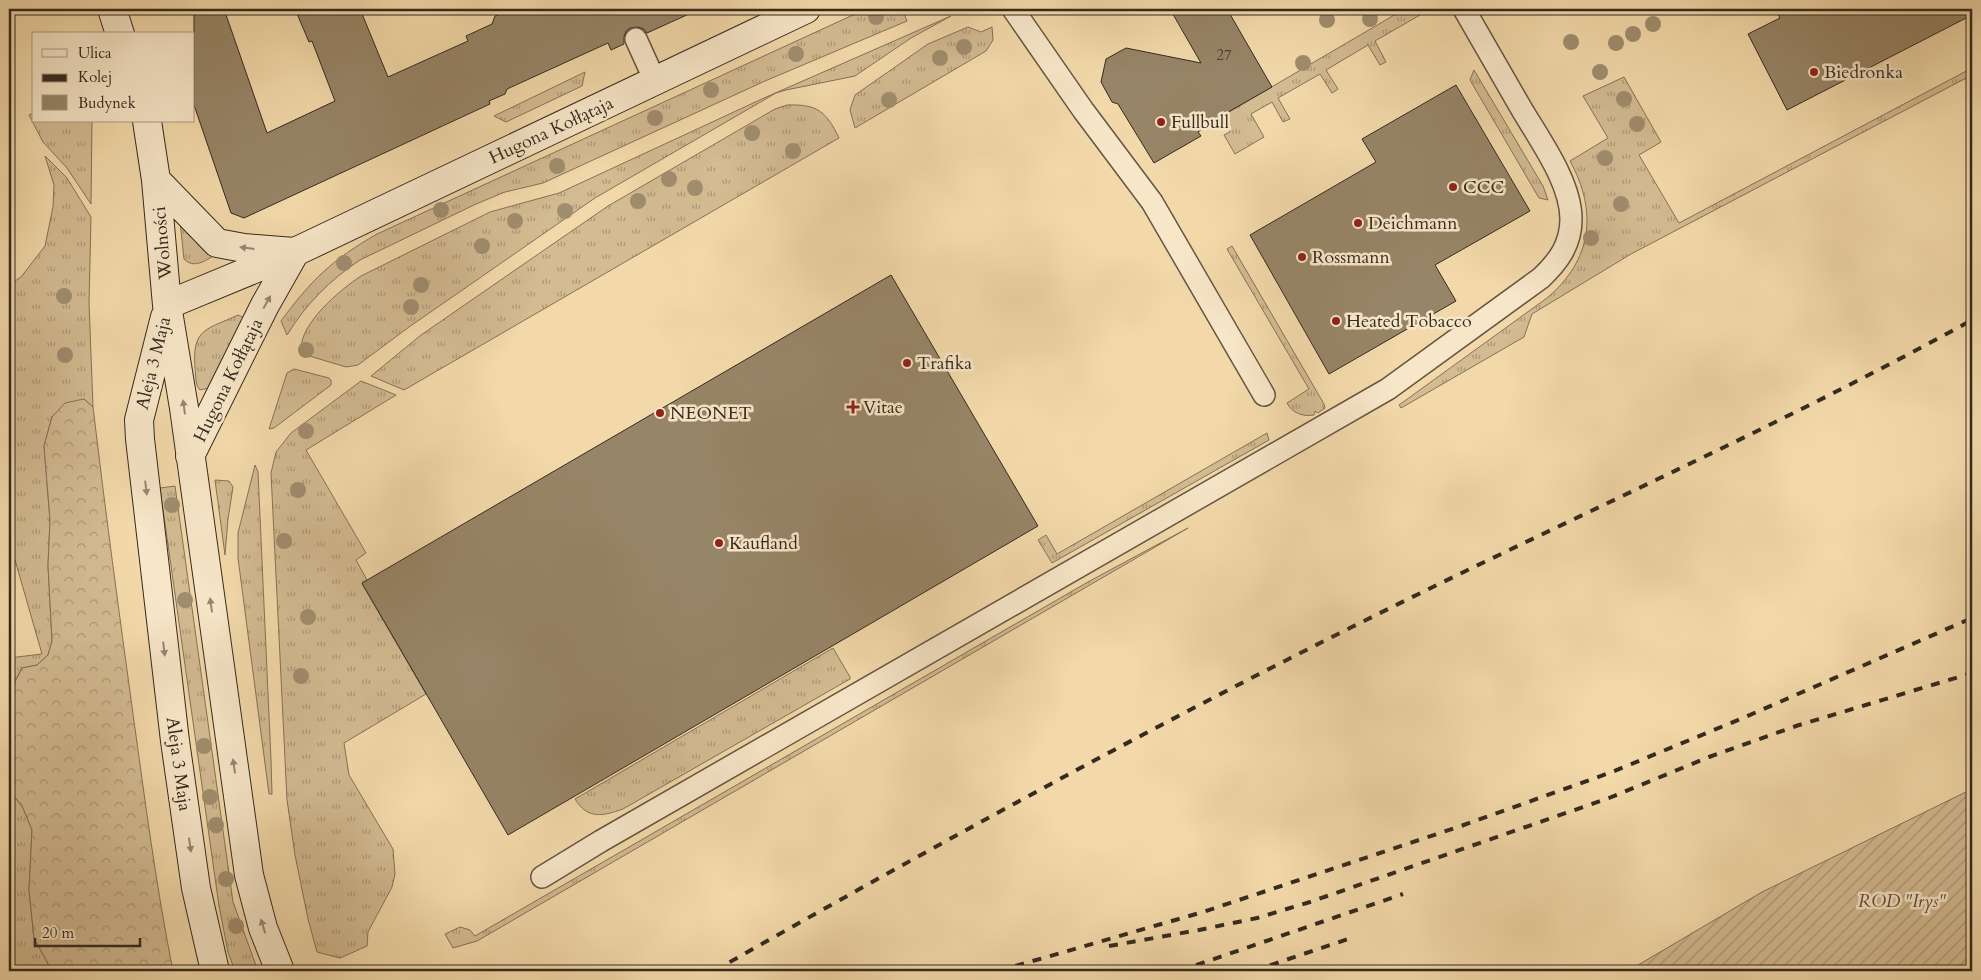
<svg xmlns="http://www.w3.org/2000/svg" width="1981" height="980" font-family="Cardo,serif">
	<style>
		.grass { fill: url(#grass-tufts); stroke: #847258 }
		.forest { fill: url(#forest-crowns); stroke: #847258 }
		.garden { fill: url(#garden-furrows); stroke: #847258 }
		.building { fill: #978567; stroke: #342a1f }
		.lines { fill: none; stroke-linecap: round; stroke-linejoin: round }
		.lane-casing { stroke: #645642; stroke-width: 24 }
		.secondary-casing { stroke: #342a1f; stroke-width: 30 }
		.lane { stroke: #f7e6c8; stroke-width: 21 }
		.secondary { stroke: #f7e6c8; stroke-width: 28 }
		.rail { stroke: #342a1f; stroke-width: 4; stroke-dasharray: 9 9; stroke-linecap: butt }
		.tree { fill: #a08d6e }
		.oneway { fill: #968874 }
		.poi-dot { fill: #8f2418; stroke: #f7e6c8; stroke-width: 2 }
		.labels { text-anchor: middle; stroke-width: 5; stroke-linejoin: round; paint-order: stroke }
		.number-label { font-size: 15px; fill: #4d4131 }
		.poi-label { font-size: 18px; fill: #342a1f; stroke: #f7e6c8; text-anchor: start }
		.street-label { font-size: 18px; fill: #342a1f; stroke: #f7e6c8 }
		.park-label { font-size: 18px; font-style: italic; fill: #5c4e3c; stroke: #f7e6c8 }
	</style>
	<defs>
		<pattern id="grass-tufts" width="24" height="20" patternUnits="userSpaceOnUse" patternTransform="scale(1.25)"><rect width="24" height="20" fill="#d3bb92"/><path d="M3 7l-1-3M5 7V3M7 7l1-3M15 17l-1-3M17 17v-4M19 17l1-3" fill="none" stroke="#ac9877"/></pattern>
		<pattern id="forest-crowns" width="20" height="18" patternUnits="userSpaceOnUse" patternTransform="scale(1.25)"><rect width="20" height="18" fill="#d3bb92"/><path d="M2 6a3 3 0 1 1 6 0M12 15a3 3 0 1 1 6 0" fill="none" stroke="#ac9877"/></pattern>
		<pattern id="garden-furrows" width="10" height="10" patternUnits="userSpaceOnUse" patternTransform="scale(1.25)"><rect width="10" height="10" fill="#d3bb92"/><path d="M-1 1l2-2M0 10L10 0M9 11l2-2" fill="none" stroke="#ac9877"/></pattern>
	</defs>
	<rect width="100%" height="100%" fill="#f3d9aa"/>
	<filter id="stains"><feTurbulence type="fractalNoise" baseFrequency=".004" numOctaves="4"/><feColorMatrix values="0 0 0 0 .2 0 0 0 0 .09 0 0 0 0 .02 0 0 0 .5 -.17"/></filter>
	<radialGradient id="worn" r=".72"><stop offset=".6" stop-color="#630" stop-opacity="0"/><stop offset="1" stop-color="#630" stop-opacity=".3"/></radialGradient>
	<path class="grass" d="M866 9H902L907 21 765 81 543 183 505 192 476 204 360 260C330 280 306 304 287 335L281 321C312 279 332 260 377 234Z
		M1396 9H1417L1420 15 1375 41 1386 62 1380 65 1368 45 1326 70 1338 89 1332 93 1320 74 1278 98 1290 119 1283 122 1272 102 1251 114 1264 137 1235 154 1224 135 1230 132 1200 78 1229 112 1396 14Z
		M951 16 911 38 855 76 786 90 776 93 595 198 409 327 358 365 346 367 306 355 301 350C300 323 340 290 361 276L490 212 559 193 764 98Z
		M968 27 981 32 992 27 993 40 986 51 855 128 850 110 855 95 928 44Z
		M1972 68V75L1631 254 1532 314 1524 337 1401 408 1399 405 1547 298C1592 260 1598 212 1570 161L1608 138 1583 96 1624 77 1661 142 1639 155 1679 223Z
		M1474 70 1543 186 1548 200 1539 198 1470 80Z
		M585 72 582 86 506 122 494 116Z
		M787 105C817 104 826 111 839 138L404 390 371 376 421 335 608 206 775 109Z
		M34 113V121H92L91 204 67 168 43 142 29 115Z
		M45 156 67 178 91 217 89 303 93 407 84 399 52 417 44 446 50 520 48 565 52 641 48 655 37 665 22 668 15 681 9 737V658L42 654 9 539V285L21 277 45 246 53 207 54 185Z
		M180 221 215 255C205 261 194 269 184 259Z
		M1232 246 1324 404 1325 408 1318 413 1315 411 1314 415C1303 417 1292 413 1287 403L1309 389 1227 249Z
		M238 315 247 319 209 388 200 390C195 385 196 376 195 368 192 328 206 330 238 315Z
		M294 369 329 378 331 380V385L274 428 269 429 287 373Z
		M361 381 396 395 306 450 366 553 356 560 367 580 362 584 426 694 344 743 349 775 393 849 395 874 392 887 368 932 367 946 340 958 317 952 308 919 295 855 287 800 271 473 276 452 291 433Z
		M1267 433 1269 440 1052 563 1038 540 1046 535 1057 554Z
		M255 465 258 472 271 760 272 794H269L238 558V533Z
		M215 480 229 481 233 487 228 519 225 555Z
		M175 486 233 902 258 971H235L228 952 219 906 160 488Z
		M1188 528 477 941 453 948 445 934 460 927 470 930 475 936 1088 582Z
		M833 648 850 677V679L623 809C603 816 588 820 575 799Z
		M9 789 23 808 32 830 29 890 34 938 52 971H9Z"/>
	<path class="forest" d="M84 399 93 407C105 509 119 612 133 714 145 800 156 886 173 971H52L34 938 29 890 32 830 23 808 9 789V737L15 682 22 668 37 665 48 655 52 641 48 565 50 520 44 446 52 417 65 403Z"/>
	<path class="garden" d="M1972 789V971H1628L1762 892Z"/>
	<path class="building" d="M211 9H224L267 133 335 101 312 41 309 42 295 9H360L388 77 468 41 466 36 492 24 495 16 511 9H700L647 33 644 29 638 27 630 28 626 31 624 37V44L611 50 608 43 507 89 505 94 489 101 490 104 244 218 231 213 194 105V14Z
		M1170 9H1227L1272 87 1230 111 1198 132 1201 136 1154 163 1118 104 1112 102 1101 82 1106 59 1126 48 1201 63Z
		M1775 9H1972V15L1787 110 1748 34 1780 18Z
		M1456 85 1530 211 1435 265 1456 301 1329 374 1250 235 1376 162 1362 139Z
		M891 275 1038 526 508 835 362 583Z"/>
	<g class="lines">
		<defs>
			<path id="lane" d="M1013 9 1083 110 1152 202 1264 395
				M636 39 655 81
				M542 877 601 841 1388 389 1541 278C1559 261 1571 244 1571 219 1571 182 1539 139 1521 108 1502 75 1483 42 1464 9"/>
			<path id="secondary" d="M112 9 120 34
				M147 121 156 180 167 305 184 408 249 875 263 928 280 971
				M156 180 217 243 244 248 294 252
				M167 305 295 252 806 9
				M165 317 139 420 140 439 175 741 196 888 215 971
				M190 456 265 305 295 252"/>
		</defs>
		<use href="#lane" class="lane-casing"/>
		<use href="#secondary" class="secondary-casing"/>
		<use href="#lane" class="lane"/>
		<use href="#secondary" class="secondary"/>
		<path class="rail" d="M1109 946 1199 930 1257 918 1310 902 1609 798 1709 757 1796 726 1972 673
			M714 971C929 849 1145 730 1366 620 1568 519 1774 429 1972 320
			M998 971 1203 912 1461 826 1612 772 1743 718 1972 618
			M1179 971 1403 894
			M1253 971 1351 938"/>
	</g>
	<g class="tree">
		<circle cx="876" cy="17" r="8"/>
		<circle cx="1370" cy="19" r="8"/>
		<circle cx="1327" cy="20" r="8"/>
		<circle cx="1653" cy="24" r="8"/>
		<circle cx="1633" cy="34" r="8"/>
		<circle cx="1571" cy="42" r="8"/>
		<circle cx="1616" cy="43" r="8"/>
		<circle cx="964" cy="47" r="8"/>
		<circle cx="796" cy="54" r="8"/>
		<circle cx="940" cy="58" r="8"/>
		<circle cx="1303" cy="63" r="8"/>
		<circle cx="1600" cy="72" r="8"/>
		<circle cx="711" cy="90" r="8"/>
		<circle cx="1624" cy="99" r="8"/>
		<circle cx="889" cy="100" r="8"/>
		<circle cx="655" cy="118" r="8"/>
		<circle cx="1637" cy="124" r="8"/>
		<circle cx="752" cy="133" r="8"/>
		<circle cx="793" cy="151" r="8"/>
		<circle cx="1605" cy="158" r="8"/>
		<circle cx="557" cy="166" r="8"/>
		<circle cx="669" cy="179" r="8"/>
		<circle cx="695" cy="188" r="8"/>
		<circle cx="638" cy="201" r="8"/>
		<circle cx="1621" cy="204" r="8"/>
		<circle cx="441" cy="210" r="8"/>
		<circle cx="565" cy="211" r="8"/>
		<circle cx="515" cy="221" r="8"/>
		<circle cx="1591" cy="238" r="8"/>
		<circle cx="482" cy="246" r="8"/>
		<circle cx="344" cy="263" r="8"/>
		<circle cx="421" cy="285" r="8"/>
		<circle cx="64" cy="296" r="8"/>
		<circle cx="411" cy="307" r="8"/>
		<circle cx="306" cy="350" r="8"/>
		<circle cx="65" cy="355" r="8"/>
		<circle cx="306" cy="431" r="8"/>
		<circle cx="298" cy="490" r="8"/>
		<circle cx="172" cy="505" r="8"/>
		<circle cx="284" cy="541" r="8"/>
		<circle cx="185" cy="600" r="8"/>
		<circle cx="308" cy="617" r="8"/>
		<circle cx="301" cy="676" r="8"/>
		<circle cx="204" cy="746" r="8"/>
		<circle cx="210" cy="797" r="8"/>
		<circle cx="216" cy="825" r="8"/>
		<circle cx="226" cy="879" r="8"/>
		<circle cx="236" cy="926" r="8"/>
	</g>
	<defs><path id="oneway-solid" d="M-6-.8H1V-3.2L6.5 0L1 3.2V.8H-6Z" transform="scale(1.25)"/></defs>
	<g class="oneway">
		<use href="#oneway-solid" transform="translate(247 248) rotate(-173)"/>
		<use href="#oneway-solid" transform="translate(267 302) rotate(-61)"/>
		<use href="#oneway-solid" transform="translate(184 407) rotate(-98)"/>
		<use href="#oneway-solid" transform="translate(146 488) rotate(83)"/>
		<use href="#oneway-solid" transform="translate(211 605) rotate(-98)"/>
		<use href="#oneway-solid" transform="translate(164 649) rotate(83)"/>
		<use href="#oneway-solid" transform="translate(234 766) rotate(-98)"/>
		<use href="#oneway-solid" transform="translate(190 845) rotate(82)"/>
		<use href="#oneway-solid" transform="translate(263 926) rotate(-107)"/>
	</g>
	<g class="poi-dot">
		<circle cx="1814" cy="72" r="5"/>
		<circle cx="1161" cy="122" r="5"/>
		<circle cx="1453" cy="187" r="5"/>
		<circle cx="1358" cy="223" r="5"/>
		<circle cx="1302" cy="257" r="5"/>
		<circle cx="1336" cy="321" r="5"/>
		<circle cx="907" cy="363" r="5"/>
		<path d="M850.5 399.5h5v5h5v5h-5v5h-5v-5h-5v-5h5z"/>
		<circle cx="660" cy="413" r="5"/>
		<circle cx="719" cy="543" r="5"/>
	</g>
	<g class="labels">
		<g class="number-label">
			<text x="1224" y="60">27</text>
		</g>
		<g class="poi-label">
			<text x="1824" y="78">Biedronka</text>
			<text x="1171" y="128">Fullbull</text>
			<text x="1463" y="193">CCC</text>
			<text x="1368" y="229">Deichmann</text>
			<text x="1312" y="263">Rossmann</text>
			<text x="1346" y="327">Heated Tobacco</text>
			<text x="917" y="369">Trafika</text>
			<text x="863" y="413">Vitae</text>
			<text x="670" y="419">NEONET</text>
			<text x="729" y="549">Kaufland</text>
		</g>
		<g class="street-label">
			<text transform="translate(551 130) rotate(-25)" y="6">Hugona Kołłątaja</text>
			<text transform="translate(162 243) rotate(-95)" y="6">Wolności</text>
			<text transform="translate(153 363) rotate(-76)" y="6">Aleja 3 Maja</text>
			<text transform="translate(228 380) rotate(-64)" y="6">Hugona Kołłątaja</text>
			<text transform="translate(179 764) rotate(82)" y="6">Aleja 3 Maja</text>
		</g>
		<g class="park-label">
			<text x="1902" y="907">ROD "Irys"</text>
		</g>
	</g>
	<rect width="1981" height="980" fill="none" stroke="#f3d9aa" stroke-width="30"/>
	<rect x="10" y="10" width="1961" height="960" fill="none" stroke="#342a1f" stroke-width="2.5"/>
	<rect x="15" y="15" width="1951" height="950" fill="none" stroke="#342a1f"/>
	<rect x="32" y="32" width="162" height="90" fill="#f7e6c8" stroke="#a99b84"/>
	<rect x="42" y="49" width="25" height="8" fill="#f7e6c8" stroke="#a99b84"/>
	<text x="78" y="58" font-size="15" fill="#342a1f">Ulica</text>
	<rect x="42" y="74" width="25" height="8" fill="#342a1f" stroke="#a99b84"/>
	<text x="78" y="82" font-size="15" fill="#342a1f">Kolej</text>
	<rect x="42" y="95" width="25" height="15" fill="#978567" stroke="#a99b84"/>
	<text x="78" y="108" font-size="15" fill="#342a1f">Budynek</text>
	<path d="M35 938v8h105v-8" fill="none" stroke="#342a1f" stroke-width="2.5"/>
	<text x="42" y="938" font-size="15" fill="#342a1f" stroke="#f7e6c8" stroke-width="4" paint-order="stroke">20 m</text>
	<rect width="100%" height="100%" filter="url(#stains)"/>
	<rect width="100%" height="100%" fill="url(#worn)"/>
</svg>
